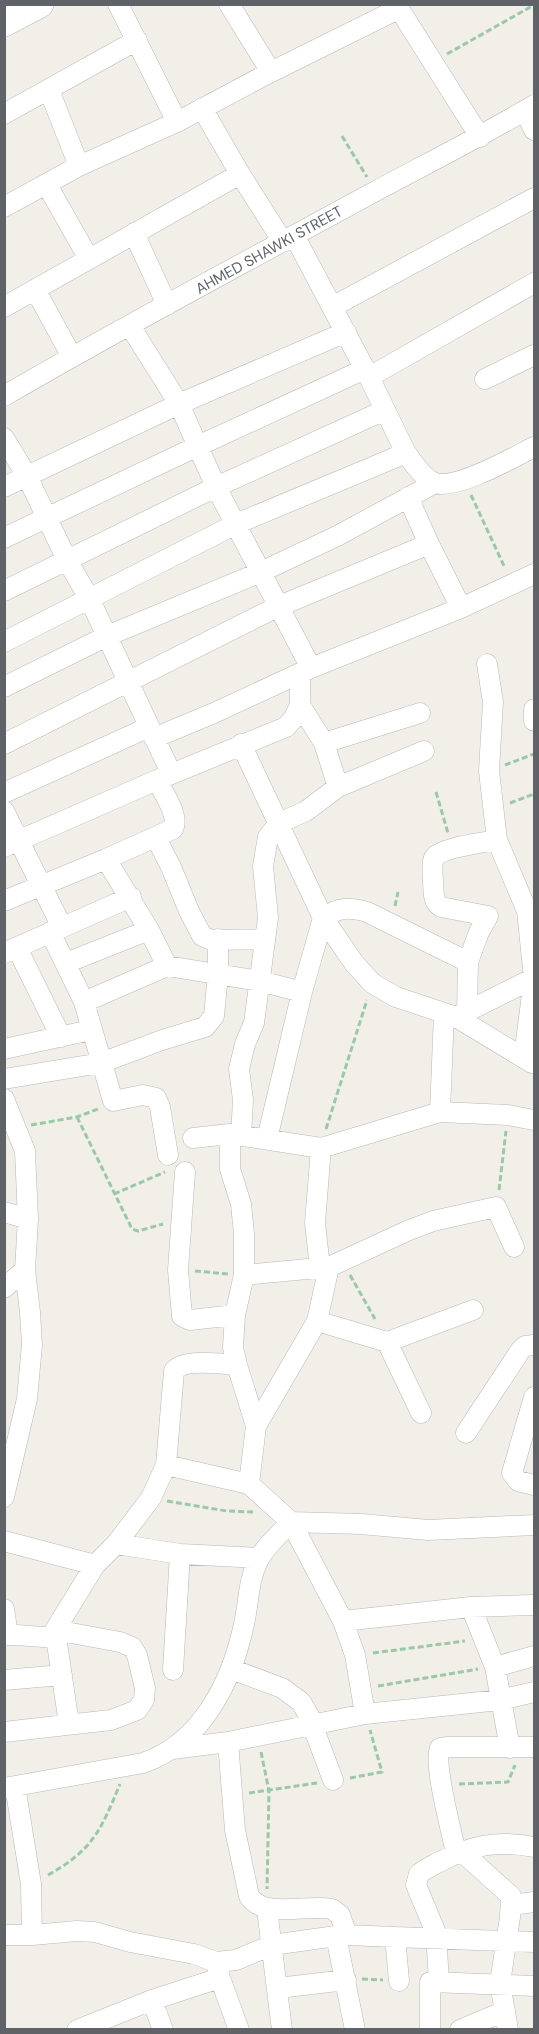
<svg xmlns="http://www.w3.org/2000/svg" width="539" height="2034" font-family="'DM Sans',sans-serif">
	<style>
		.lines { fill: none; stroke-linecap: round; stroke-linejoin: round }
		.minor-casing { stroke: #b5b8bc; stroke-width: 21 }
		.secondary-casing { stroke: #b6babf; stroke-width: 28 }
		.path { stroke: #9cc7a9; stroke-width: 3; stroke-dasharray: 6 3; stroke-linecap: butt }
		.minor { stroke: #fff; stroke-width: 20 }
		.secondary { stroke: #fff; stroke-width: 27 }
		.labels { text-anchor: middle; stroke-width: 5; stroke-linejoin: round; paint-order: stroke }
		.street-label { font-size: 15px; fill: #5f6368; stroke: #fff }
	</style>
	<rect width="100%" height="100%" fill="#f1efe8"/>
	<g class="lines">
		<defs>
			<path id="minor" d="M118 4 177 122
				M229 4 271 72
				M396 4 480 137
				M49 90 79 166
				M202 108 240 174 283 242
				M525 111 534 130
				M4 114 137 40
				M47 185 89 259
				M4 207 79 166 177 122 271 72 398 9
				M134 233 167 305
				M295 237 369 377 406 453C414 464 423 478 435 483 457 490 514 457 534 447
				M36 291 72 357
				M4 307 240 174
				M332 307 534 198
				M130 326 179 404 216 487 311 668
				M369 377 534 283
				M485 379 534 355
				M4 396C126 325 251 259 374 192 428 163 482 136 534 105
				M4 438 27 476 67 560 90 600 171 773
				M4 487 179 404 346 332
				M408 497 429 544
				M4 538 198 446 365 369
				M4 591 216 487 385 410
				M4 642 236 524 406 453
				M487 664 493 702 489 771 497 840 527 911 534 978 524 1058
				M4 687 107 636 261 572 337 536 435 483
				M300 705 324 743
				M534 709V721
				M154 738 214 713 311 668 461 608 534 574
				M4 744 277 607 429 544 461 608
				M241 744 323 918 354 963 372 983 396 997 456 1017 534 978
				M338 787 324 743 420 713
				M4 793 149 727
				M4 811 62 927
				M156 838 171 867 189 911 202 936 212 940 265 939
				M4 847 157 780
				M106 859 173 829C180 815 163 793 157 780L286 727 294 718 300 705V673
				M4 901 106 859 149 930 167 966
				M50 932 84 1002 113 1101 143 1095 156 1098 160 1107 168 1155
				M17 948 61 1037
				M4 953 131 897
				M66 963 149 930
				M84 1002 167 966 260 981 302 992
				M467 1013 468 962 479 932 488 916 441 907C432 901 434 892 433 882 433 875 431 865 434 858 439 848 485 842 497 840
				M456 1017 532 1063
				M4 1049 91 1030
				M4 1079 101 1063 162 1040 205 1027 214 1016 218 974V939
				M4 1099 25 1151 28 1219 25 1270 30 1312 32 1345 27 1399 4 1497
				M440 1112 444 1014
				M230 1134V1169L241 1204 244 1234V1275L235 1315 233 1347 237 1365 256 1426
				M241 1136 243 1100 239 1069 245 1044 254 1023 268 918 263 866 268 837 279 823 306 811 338 787 424 751
				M193 1138 230 1134 321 1148 440 1112 508 1115 534 1120
				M267 1139 302 992 323 918C338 907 350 907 367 912L468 962
				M185 1172 178 1270 182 1316 190 1320 235 1315
				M4 1212 28 1219
				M320 1268 315 1223 321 1148
				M244 1275 329 1267 407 1231 433 1221 496 1207 514 1247
				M4 1288 25 1270
				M317 1321 387 1342 473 1310
				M387 1342 421 1413
				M534 1397 512 1473 518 1481 534 1485
				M466 1433 520 1351 525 1346 534 1345
				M166 1465 249 1484 291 1522 343 1621 355 1655 365 1714
				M249 1484 256 1426 317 1321 329 1267
				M4 1541 95 1565
				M116 1544 180 1554 259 1558
				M471 1607 495 1667 510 1748
				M4 1609 8 1635
				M343 1621 471 1607 532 1605
				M4 1634 56 1638
				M495 1667 534 1656
				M231 1669 282 1688 301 1702 309 1716 333 1780
				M173 1670 180 1554
				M4 1680 62 1675
				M69 1724 55 1630 95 1565 116 1544 151 1498 166 1465 174 1371C183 1358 221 1364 237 1365
				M4 1732 111 1720 137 1710 144 1700 145 1688 137 1655 132 1647 120 1642 55 1630
				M228 1742 365 1714 500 1700 534 1692
				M172 1749 228 1742 235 1830 249 1896C263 1919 307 1904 332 1909L340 1915 347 1935
				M15 1786 31 1884 32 1935
				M4 1788 143 1763C202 1743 232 1681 244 1624 249 1602 248 1581 258 1561 265 1546 280 1534 291 1522L361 1524 428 1530 534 1525
				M461 1851 511 1896 510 1917 500 1983 508 2030
				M456 1853C452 1833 433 1764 440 1748L446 1747H534
				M511 1905 534 1902
				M267 1909 282 2030
				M4 1935H32L77 1931 95 1932 130 1942 194 1954 216 1962 236 1960 272 1945 336 1936 347 1935 395 1937 399 1981
				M336 1936 355 2030
				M395 1937 534 1942
				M220 1978 239 2030
				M439 1982 436 1933 416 1885 419 1874C425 1869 432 1866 439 1862 472 1845 497 1840 534 1847
				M278 1988 346 1980
				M152 2000 163 2030
				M77 2030 152 2000 220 1978 216 1962
				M430 2030V1982L534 1986
				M460 2030 505 2011"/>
			<path id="secondary" d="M4 23 40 4"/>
		</defs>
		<use href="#minor" class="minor-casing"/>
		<use href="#secondary" class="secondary-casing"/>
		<path class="path" d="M447 54 534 5
			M342 136 367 177
			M471 495 505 568
			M505 765 534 754
			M436 792 448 833
			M510 803 534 794
			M395 906 398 892
			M77 1117 132 1229 138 1231 163 1224
			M31 1125 77 1117 98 1109
			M326 1129 367 1000
			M499 1190 506 1131
			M114 1194 165 1172
			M195 1271 228 1274
			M350 1275 375 1319
			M167 1501 227 1511 253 1512
			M373 1653 465 1641
			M378 1686 478 1669
			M261 1752 269 1791 267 1889
			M350 1778 382 1772 370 1730
			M459 1784 508 1782 515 1765
			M249 1793 317 1783
			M48 1875C93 1850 101 1830 120 1784
			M362 1979 383 1980"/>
		<use href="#minor" class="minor"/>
		<use href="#secondary" class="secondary"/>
	</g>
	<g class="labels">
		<g class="street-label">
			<text transform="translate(269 250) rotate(-29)" y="5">AHMED SHAWKI STREET</text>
		</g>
	</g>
	<rect width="539" height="2034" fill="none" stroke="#5f6368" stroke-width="12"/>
</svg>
